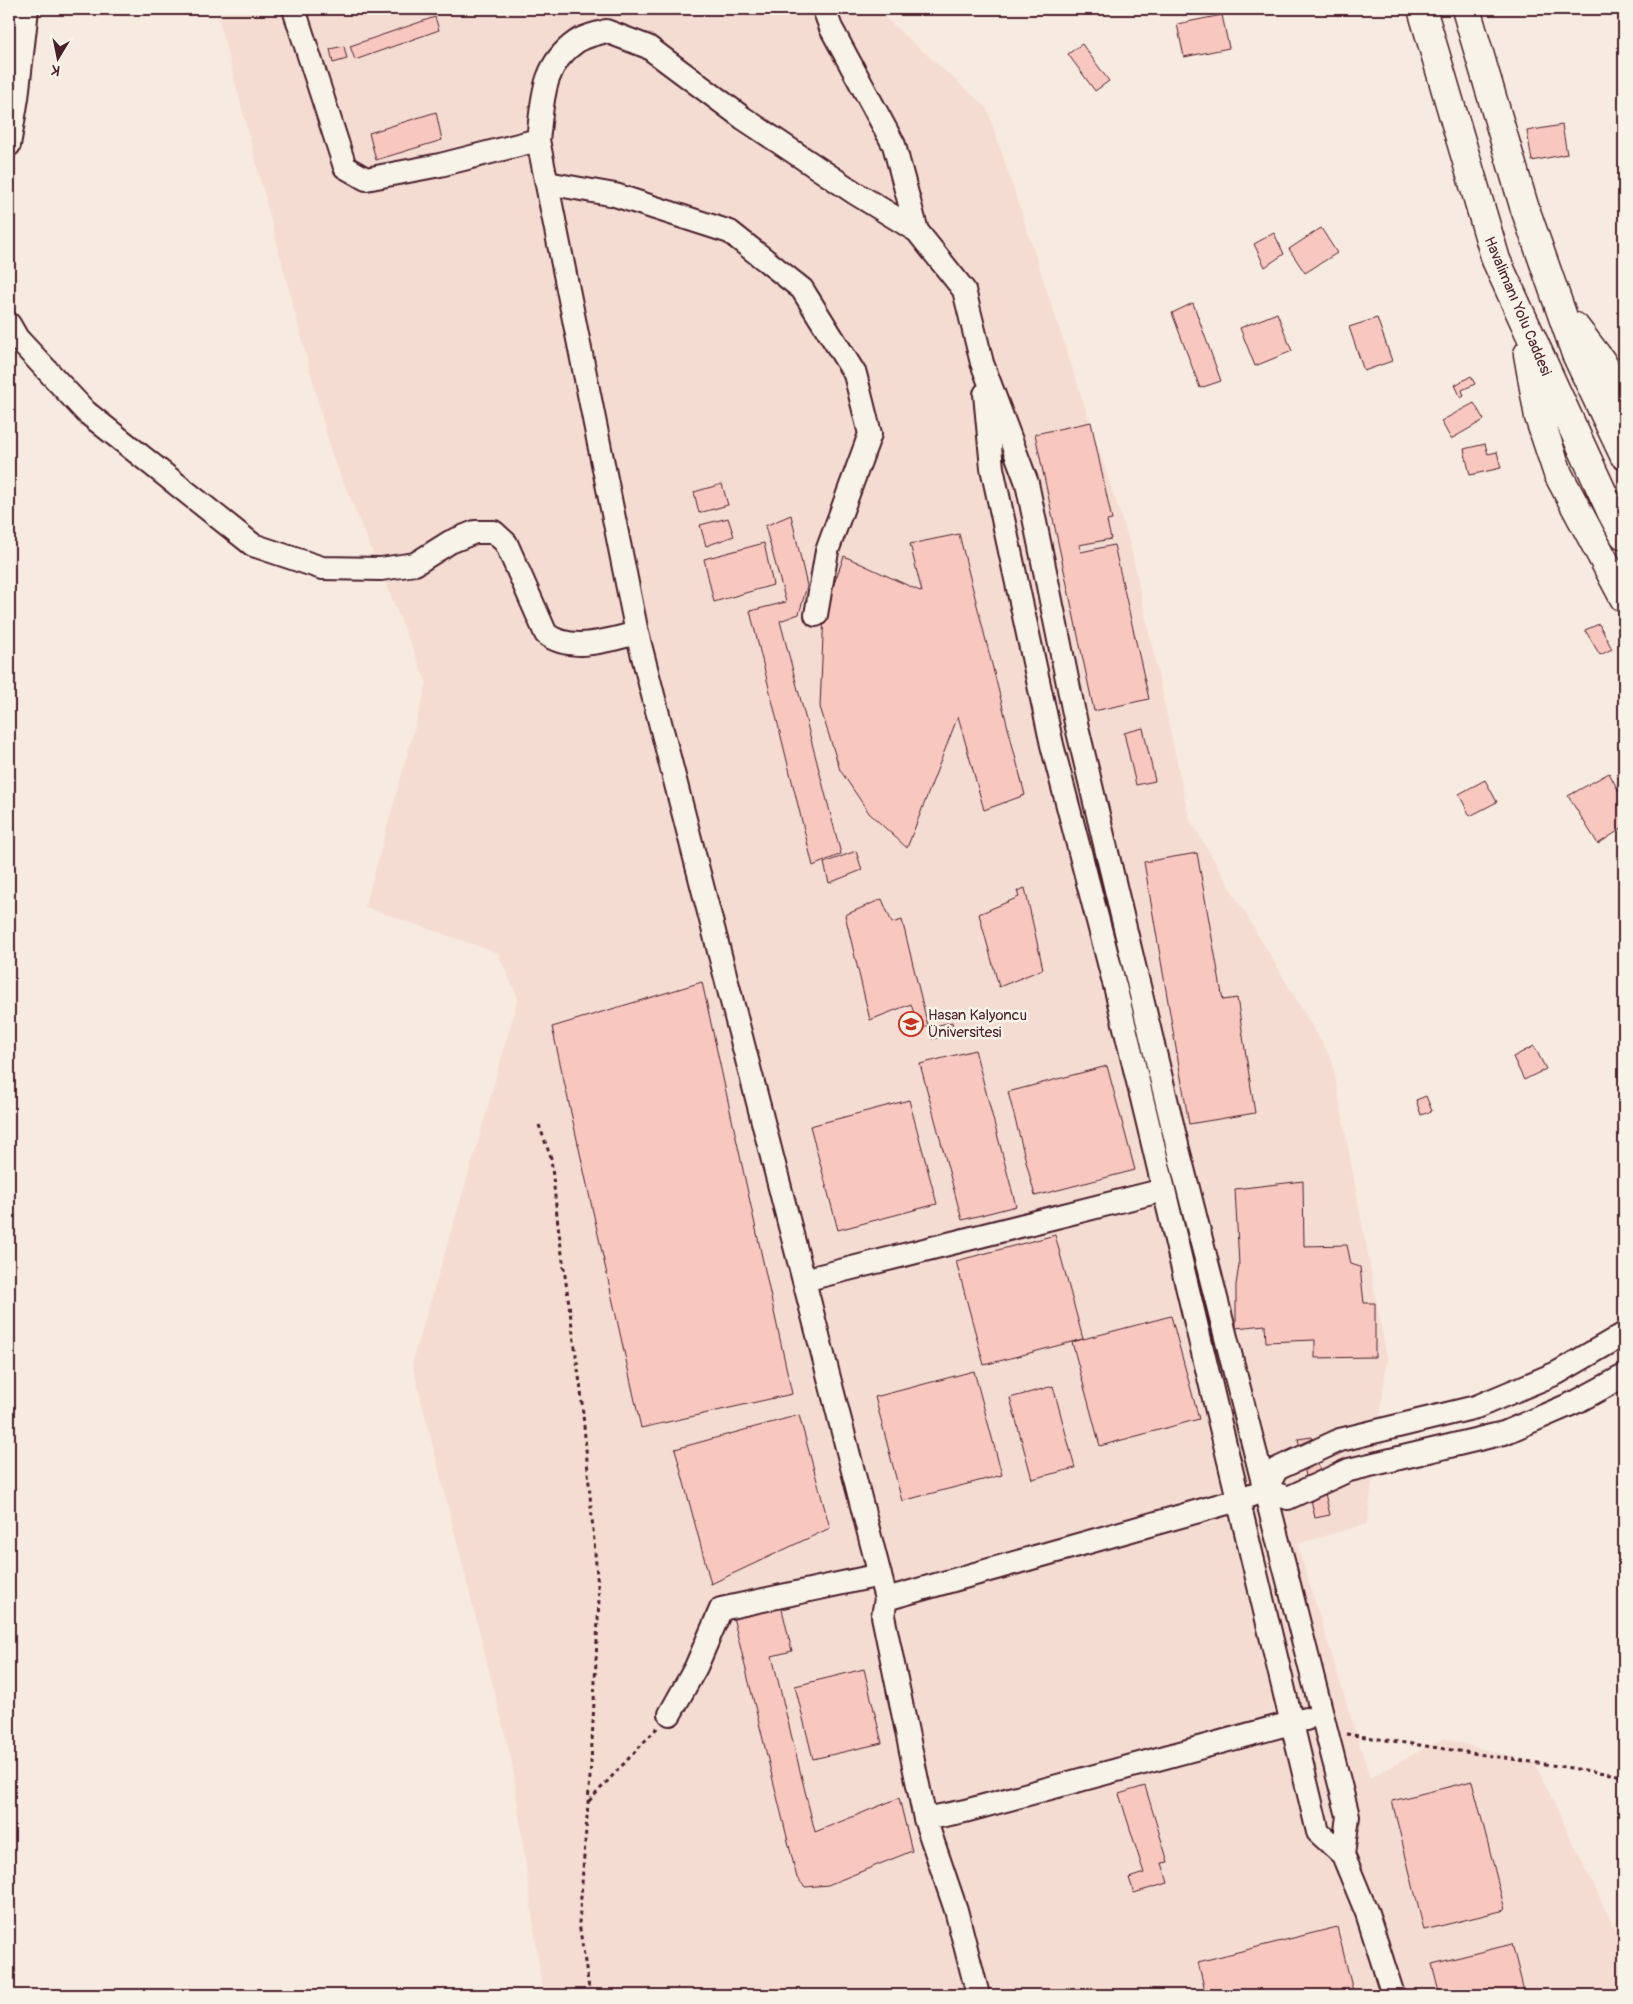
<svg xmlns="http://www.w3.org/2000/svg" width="1633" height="2004" font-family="Pangolin,sans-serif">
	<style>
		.built { fill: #f4dcd3 }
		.building { fill: #f8c8c0; stroke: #4a1f2b }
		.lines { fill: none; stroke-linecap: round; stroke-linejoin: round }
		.minor-casing { stroke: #4a1f2b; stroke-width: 26 }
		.highway-casing { stroke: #4a1f2b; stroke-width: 31 }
		.path { stroke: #4a1f2b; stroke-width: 3; stroke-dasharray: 4 4; stroke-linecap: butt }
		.minor { stroke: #f7f3e8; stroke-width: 22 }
		.highway { stroke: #f7f3e8; stroke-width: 28 }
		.labels { text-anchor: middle; stroke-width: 5; stroke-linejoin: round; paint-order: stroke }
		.street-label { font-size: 15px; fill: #4a1f2b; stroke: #f7f3e8 }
		.poi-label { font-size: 15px; fill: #4a1f2b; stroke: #f7f3e8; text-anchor: start }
	</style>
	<rect width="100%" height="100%" fill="#f7eae0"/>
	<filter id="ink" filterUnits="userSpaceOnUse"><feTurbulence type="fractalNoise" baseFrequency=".02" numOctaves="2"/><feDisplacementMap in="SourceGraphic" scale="10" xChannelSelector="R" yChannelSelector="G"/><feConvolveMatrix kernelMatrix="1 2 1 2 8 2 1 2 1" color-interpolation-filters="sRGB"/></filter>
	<g filter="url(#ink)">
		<path class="built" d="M216 9H875L987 108 1130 544 1189 818 1332 1060 1387 1359 1367 1524 1297 1544 1370 1778 1444 1738 1535 1764 1624 1948V1995H543L512 1762 412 1363 478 1142 518 998 498 953 365 907 427 683 332 455Z"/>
		<path class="building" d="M1222 15 1229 48 1184 57 1177 24Z
			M435 17 439 30 355 60 350 46Z
			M1082 44 1109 81 1095 91 1068 54Z
			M344 46 347 59 333 63 330 49Z
			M436 112 442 140 376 160 369 133Z
			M1562 125 1567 154 1532 161 1527 131Z
			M1321 228 1337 253 1305 273 1289 249Z
			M1274 233 1284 254 1265 267 1254 244Z
			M1193 303 1221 381 1200 388 1172 313Z
			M1277 313 1292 351 1255 366 1240 328Z
			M1377 318 1392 361 1364 371 1349 327Z
			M1471 376 1475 384 1462 390 1464 396 1461 398 1455 385Z
			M1474 403 1484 420 1451 439 1441 421Z
			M1091 422 1112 520 1107 521 1111 539 1079 545 1081 552 1114 545 1149 699 1094 711 1035 434Z
			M1485 444 1488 454 1497 452 1501 468 1470 475 1464 449Z
			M722 484 728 505 699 513 694 492Z
			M791 515 807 586 799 614 780 621 841 854 813 866 750 611 786 602 765 526Z
			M728 518 734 536 706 546 700 525Z
			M959 534 1025 795 984 810 958 716 907 848 869 813 840 770 820 707 824 612 844 556 922 592 910 544Z
			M764 543 773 585 714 602 704 559Z
			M1599 624 1612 649 1600 655 1585 630Z
			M1143 728 1155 781 1136 785 1124 733Z
			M1609 773 1624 801V827L1598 844 1568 796Z
			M1485 780 1497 802 1470 816 1459 794Z
			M856 851 862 870 829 883 824 863Z
			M1197 853 1223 1000 1237 998 1255 1113 1189 1124 1144 862Z
			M1025 888 1043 969 999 987 979 914 1019 897 1017 891Z
			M882 899 892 923 902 920 928 1026 919 1030 911 1004 870 1020 845 915Z
			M702 982 792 1394 641 1428 552 1027Z
			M952 1022 954 1034 932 1039 930 1027Z
			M1534 1046 1546 1069 1524 1080 1513 1057Z
			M975 1050 1016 1206 962 1220 920 1064Z
			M1107 1066 1135 1170 1035 1196 1008 1092Z
			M1426 1096 1432 1111 1421 1115 1416 1100Z
			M909 1100 937 1204 838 1230 810 1126Z
			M1303 1181 1304 1246 1347 1245 1351 1264 1360 1267 1364 1303H1375V1357L1315 1358V1340L1266 1342 1265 1325 1236 1328V1285L1239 1265 1235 1189Z
			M1055 1235 1083 1339 984 1365 956 1261Z
			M1171 1316 1199 1419 1100 1446 1072 1342Z
			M974 1371 1002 1475 902 1501 875 1397Z
			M1053 1386 1075 1468 1032 1479 1010 1398Z
			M799 1415 830 1528 711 1584 675 1449Z
			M1312 1437 1330 1515 1315 1518 1298 1439Z
			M780 1601 792 1651 772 1656 815 1832 899 1798 912 1851 828 1885 805 1887 797 1878 732 1613Z
			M864 1669 882 1743 813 1759 795 1686Z
			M1472 1781 1505 1910 1424 1930 1392 1801Z
			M1145 1786 1168 1862 1162 1863 1168 1883 1134 1893 1129 1878 1144 1873 1119 1794Z
			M1337 1927 1354 1995H1206L1198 1962Z
			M1512 1944 1525 1995H1440L1432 1964Z"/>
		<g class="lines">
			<defs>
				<path id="minor" d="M294 9 345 167 366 179 440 165 538 140
					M824 9 831 28 894 145 917 231
					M9 145 17 98 27 9
					M547 183 615 195 730 232 802 289 855 374 870 434 827 551 816 615
					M9 324 17 338 86 412 253 545 322 568 381 569 415 564 450 542 475 532H494L506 543 546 634C571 653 609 640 637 633
					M985 394 992 468 1052 745 1116 990 1318 1832 1343 1855 1367 1913 1393 1995
					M804 1280 1164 1190
					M1265 1490 1288 1498 1349 1470 1504 1433 1578 1401 1624 1376
					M886 1599 637 633 538 140C543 102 541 66 576 42 584 36 597 34 606 31L648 47 743 118 855 193 917 231 964 290 982 363 1027 483 1076 723 1178 1149 1348 1816 1343 1855
					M670 1714 696 1667 721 1609 880 1575
					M1306 1719 965 1811 925 1819 883 1616 886 1599 1238 1500 1265 1490 1277 1469 1340 1440 1476 1407 1557 1373 1624 1334
					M925 1819 956 1910 978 1995"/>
				<path id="highway" d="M1422 9 1496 260 1611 511 1624 535
					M1466 9 1524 206 1576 354 1624 455
					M1575 327 1601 361 1624 401
					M1528 354 1539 417 1558 474 1624 598"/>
			</defs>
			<use href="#minor" class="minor-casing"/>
			<use href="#highway" class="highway-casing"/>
			<path class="path" d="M539 1125 551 1158 558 1225 581 1391 599 1599 591 1763 579 1923 590 1995
				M1346 1734 1624 1776
				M589 1801 658 1727
				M743 1995H751"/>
			<use href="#minor" class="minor"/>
			<use href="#highway" class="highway"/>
		</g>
	</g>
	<defs>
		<symbol id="university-ring" viewBox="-11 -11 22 22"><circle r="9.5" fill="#f7f3e8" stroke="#c8321e" stroke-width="1.5"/><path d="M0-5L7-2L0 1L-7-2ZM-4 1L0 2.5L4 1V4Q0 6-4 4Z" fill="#c8321e"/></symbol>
	</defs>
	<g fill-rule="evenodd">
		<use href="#university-ring" x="897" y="1010" width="28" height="28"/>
	</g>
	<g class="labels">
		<g class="street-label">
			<text transform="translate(1518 306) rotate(67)" y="5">Havalimanı Yolu Caddesi</text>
		</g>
		<g class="poi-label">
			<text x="928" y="1020">Hasan Kalyoncu<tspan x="928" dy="17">Üniversitesi</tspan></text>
		</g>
	</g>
	<rect width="1633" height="2004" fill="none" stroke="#f7f3e8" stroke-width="30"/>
	<rect x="15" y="15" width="1603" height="1974" fill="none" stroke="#4a1f2b" stroke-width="2" filter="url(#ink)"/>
	<g transform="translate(58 58) rotate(190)" stroke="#f7f3e8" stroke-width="4" paint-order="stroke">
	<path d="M0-4L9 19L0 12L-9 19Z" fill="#4a1f2b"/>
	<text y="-8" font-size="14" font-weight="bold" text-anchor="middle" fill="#4a1f2b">K</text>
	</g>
</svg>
